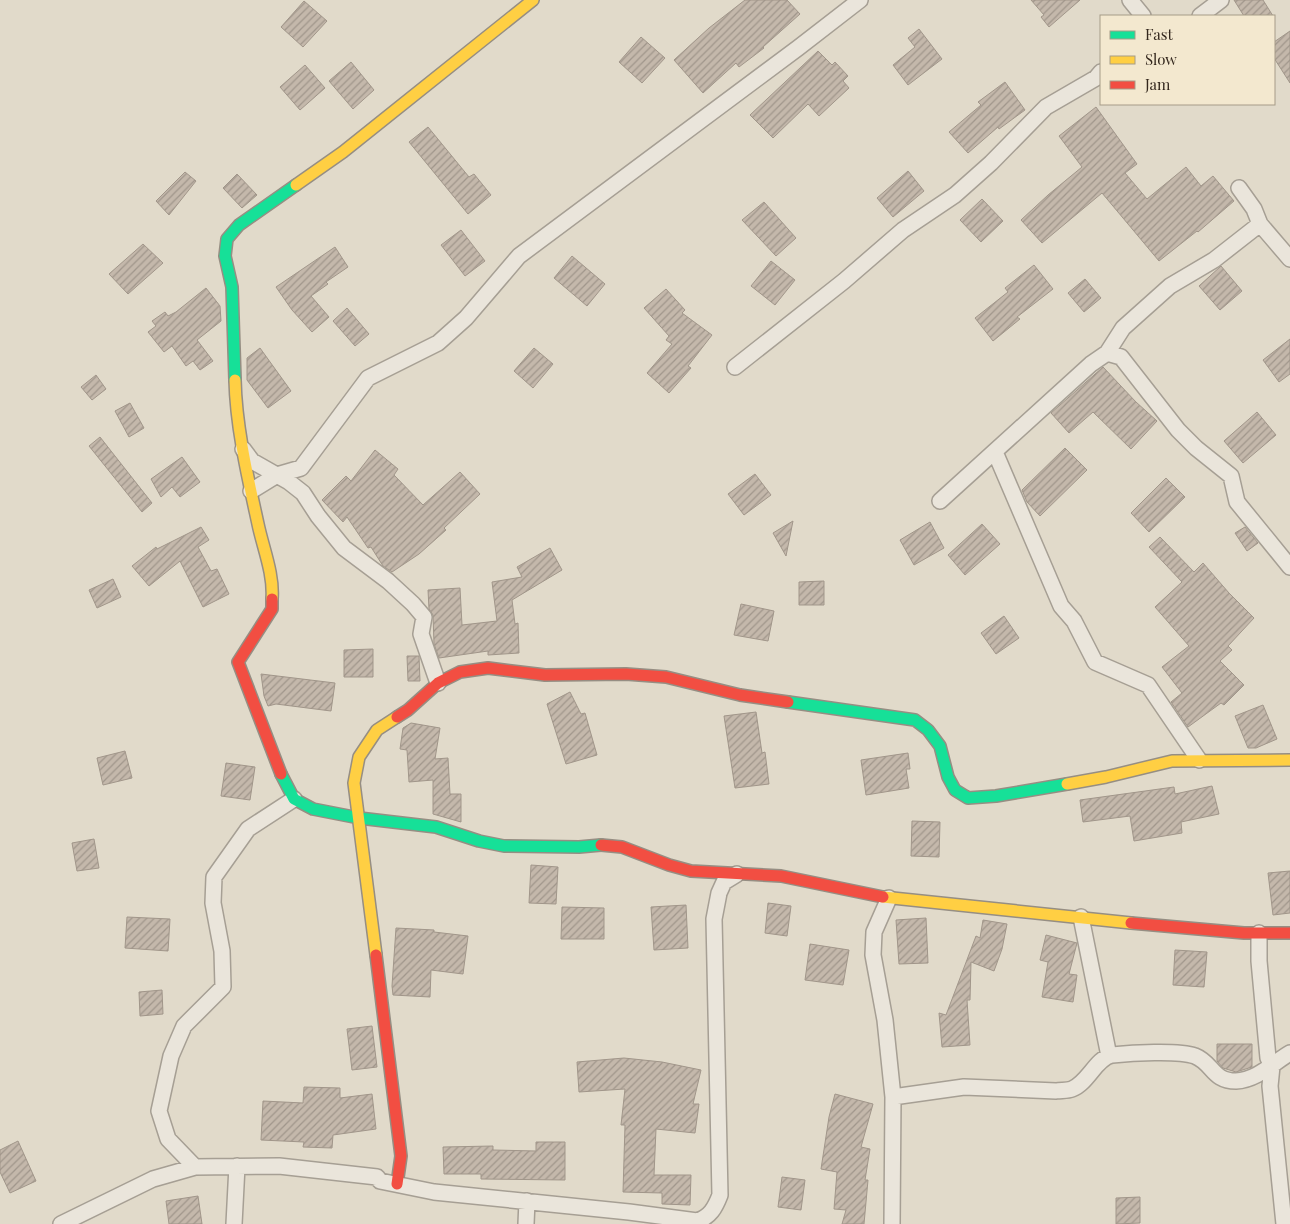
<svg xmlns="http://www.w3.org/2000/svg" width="1290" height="1224" font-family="'Playfair Display',serif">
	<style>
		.building { fill: url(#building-hatch); stroke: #a1968a }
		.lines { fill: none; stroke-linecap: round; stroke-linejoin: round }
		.street-casing { stroke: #a69f94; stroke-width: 18 }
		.fast-casing { stroke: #968e83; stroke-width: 14 }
		.slow-casing { stroke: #968e83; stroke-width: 14 }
		.jam-casing { stroke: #968e83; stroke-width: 14 }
		.street { stroke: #eae5db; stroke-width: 15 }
		.fast { stroke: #16e098; stroke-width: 11 }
		.slow { stroke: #ffcf43; stroke-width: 11 }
		.jam { stroke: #f24e42; stroke-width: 11 }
	</style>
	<defs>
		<pattern id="building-hatch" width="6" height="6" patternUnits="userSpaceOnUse" patternTransform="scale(1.25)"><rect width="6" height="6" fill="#c4b8ab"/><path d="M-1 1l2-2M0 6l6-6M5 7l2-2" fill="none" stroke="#a0968b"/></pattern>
	</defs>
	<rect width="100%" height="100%" fill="#e1daca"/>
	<path class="building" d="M745 0H787L800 14 763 47 764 48 739 67 736 63 703 93 674 60 709 28Z
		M1031 0H1080L1049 27 1041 17 1044 15Z
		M1234 0H1263L1273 16H1244Z
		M304 1 327 21 303 47 281 27Z
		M919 29 942 59 908 85 893 65 915 47 908 38Z
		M1290 31V83L1274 58V42Z
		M641 37 665 58 642 83 619 62Z
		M818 51 832 65 835 62 848 76 843 81 849 88 819 116 808 104 773 138 750 115Z
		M351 62 374 90 353 109 329 81Z
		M305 65 325 88 300 110 280 87Z
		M1005 82 1025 110 999 129 998 127 968 153 949 132 981 105 978 102Z
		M1096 107 1137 164 1125 173 1147 199 1186 167 1201 186 1213 176 1234 201 1198 232 1197 231 1159 261 1102 193 1042 243 1021 220 1048 195 1082 167 1059 136Z
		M428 127 469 177 474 174 491 195 468 214 409 142Z
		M908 171 924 191 893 217 877 198Z
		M185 172 196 181 169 215 156 201Z
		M237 174 257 195 242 208 223 188Z
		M982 199 1003 221 981 242 960 220Z
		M764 202 796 238 776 256 742 220Z
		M461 230 485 261 465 276 441 245Z
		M143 244 163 263 128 294 109 274Z
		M335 247 348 267 326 282 328 284 311 296 329 317 312 332 292 310 276 287Z
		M572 256 605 284 587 306 554 278Z
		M771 261 795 280 775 305 751 286Z
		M1034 265 1053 289 1017 317 1020 319 993 341 975 318 1008 292 1005 288Z
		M1221 266 1242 291 1220 310 1199 286Z
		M1085 279 1101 298 1084 312 1068 293Z
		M206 288 220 306 221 321 197 340 213 361 200 370 193 361 186 366 172 346 164 352 148 332 156 326 152 321 165 312 168 316 176 312Z
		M666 289 685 310 682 313 712 335 688 366 691 368 669 393 647 373 672 344 666 340 669 336 644 308Z
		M347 308 369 334 355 346 333 321Z
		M1290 339V374L1279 382 1263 360Z
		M260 348 291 391 268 408 247 380V358Z
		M534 348 553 364 533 388 514 371Z
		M1103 367 1136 402 1157 421 1131 449 1093 412 1069 433 1051 413Z
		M96 375 106 389 92 400 81 387Z
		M130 403 144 428 129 437 115 411Z
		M1257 412 1276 435 1243 463 1224 441Z
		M100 437 152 503 142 512 89 446Z
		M1065 448 1087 470 1040 516 1027 502 1022 490Z
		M375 450 398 469 394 475 423 505 460 472 480 494 444 528 446 530 419 554 392 572 383 566 371 547 368 548 347 517 343 522 322 500 346 476 351 481Z
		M182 457 200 482 180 497 172 487 161 497 151 479Z
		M755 474 771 495 744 515 728 494Z
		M1166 478 1185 497 1149 532 1131 513Z
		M793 521 786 556 773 533Z
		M930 522 944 548 914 565 900 540Z
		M982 524 1000 544 965 575 948 555Z
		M201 527 209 540 198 547 211 571 217 569 229 594 203 607 180 561 149 586 132 566 156 547 157 549Z
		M1245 527 1258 543 1247 551 1235 533Z
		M1160 537 1194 572 1203 563 1229 593 1254 618 1228 646 1232 650 1220 661 1244 685 1224 705 1221 703 1188 727 1171 702 1182 693 1162 667 1189 646 1155 607 1182 582 1149 547Z
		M550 548 562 570 512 600 515 624 518 623 519 653 488 655V651L439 658 434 644 433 615 429 609 428 590 460 588 462 625 497 621 492 582 522 577 517 567Z
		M113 579 121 597 97 608 89 590Z
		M824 581V605H799V582Z
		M741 604 774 611 768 641 734 635Z
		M1004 616 1019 638 996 654 981 633Z
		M373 649V677H344V650Z
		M407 656H419L420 681H408Z
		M261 674 335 683 331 711 276 704 268 706 264 696Z
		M570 692 581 714 585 713 597 755 566 764 547 704Z
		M1263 705 1277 739 1256 748H1248L1235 716Z
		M756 712 762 753 765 752 769 784 735 788 724 716Z
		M411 723 440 728 435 759 448 758 450 794H461V822L433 814V780L409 782 407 750 400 749 403 728Z
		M125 751 132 778 103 785 97 758Z
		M908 753 910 769H906L909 788 866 795 861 760Z
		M226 763 255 767 250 800 221 796Z
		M1212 786 1219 814 1181 822 1182 833 1134 841 1130 816 1083 822 1080 800 1174 787 1175 794Z
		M912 821 940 822 939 857 911 856Z
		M94 839 99 868 77 871 72 843Z
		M531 865 558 867 556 904 529 903Z
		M1290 871V913L1273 915 1268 873Z
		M768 903 791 906 787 936 765 933Z
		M686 905 688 948 654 950 651 907Z
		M562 907 604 908V939H561Z
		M127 917 170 919 168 951 125 948Z
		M926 918 928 963 899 964 896 920Z
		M983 920 1007 924 1002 949 994 971 971 962 970 1000H967L970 1045 942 1047 939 1013 946 1015 976 936 980 938Z
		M396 928 434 930V932L468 936 463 974 431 970 430 997 393 995 392 986Z
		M1046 935 1077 943 1069 974 1077 975 1073 1002 1042 997 1048 962 1040 960Z
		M810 944 849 950 843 985 805 980Z
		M1175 950 1207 952 1204 987 1173 985Z
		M162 990 163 1014 140 1016 139 992Z
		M372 1026 377 1067 352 1070 347 1029Z
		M1217 1044H1252V1067L1236 1072 1223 1068 1217 1061Z
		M624 1058 662 1062 701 1070 693 1104H699L695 1133 656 1129 654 1175H691L690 1205 662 1204V1193L623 1192 625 1125H621L625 1089 579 1092 577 1062Z
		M304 1087 340 1088V1098L372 1094 376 1129 333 1135 332 1148 303 1147 304 1142 261 1140 263 1101 303 1103Z
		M835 1094 873 1104 861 1147 870 1149 865 1180H868L864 1224H842L846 1210 834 1209 837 1172 821 1169 829 1117Z
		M18 1141 36 1181 10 1193 0 1172V1150Z
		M536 1142H565V1180L481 1179V1174H444L443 1147 493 1146V1150L536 1151Z
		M782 1177 805 1180 801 1210 778 1207Z
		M198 1196 202 1224H169L166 1201Z
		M1140 1197V1223L1116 1224V1198Z"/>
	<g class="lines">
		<defs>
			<path id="street" d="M1130 0 1143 16
				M1200 16 1221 0
				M1239 188 1254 209 1260 224 1290 259
				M1107 353 1123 328 1170 286 1214 260 1260 224
				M735 367 844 281 903 230 955 195 991 163 1046 107 1096 78 1101 72
				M243 449 252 461 289 482 303 493 318 516 344 548 388 581 413 604 424 617 421 634 438 683
				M995 452 1061 606 1074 621 1095 662 1148 685 1199 760
				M251 491 277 475 301 468 368 378 438 343 466 318 519 256 798 48 860 0
				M940 501 1091 364 1107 353 1121 357 1178 430 1196 448 1231 476 1237 502 1290 567
				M889 898 874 932 873 955 885 1020 893 1097 892 1224
				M1081 917 1109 1056
				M1259 933V961L1268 1058 1272 1066 1270 1086 1284 1224
				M893 1097 964 1087 1056 1091C1061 1090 1067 1091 1072 1089 1088 1083 1096 1058 1112 1055 1131 1053 1178 1050 1195 1056 1213 1063 1212 1081 1236 1081 1257 1080 1273 1063 1290 1053
				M195 1167 168 1139 159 1111 171 1056 184 1026 223 987 222 951 213 903 214 877 248 829 294 799
				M61 1224 153 1179 195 1167 279 1166 377 1177 380 1181 434 1192 629 1212 697 1221C710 1217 715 1208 720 1195L714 919 719 893 724 882 737 874
				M234 1224 237 1166
				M526 1224 527 1201"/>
			<path id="fast" d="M235 380 232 287 225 256 227 239 239 225 296 185
				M788 702 915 720 928 730 940 746 948 777 955 790 968 798 996 796 1067 784
				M281 774 294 799 313 809 359 818 436 827 479 841 504 846 579 847 601 845"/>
			<path id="slow" d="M296 185 343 152 533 0
				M235 380C236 427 248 478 258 524 263 548 274 574 272 599
				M1067 784 1106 777 1172 761 1290 760
				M883 897 1131 923
				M376 955 354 783 359 757 377 730 397 717"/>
			<path id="jam" d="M272 599V609L238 662 281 774
				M397 717 408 710 438 683 460 672 488 668 545 675 626 674 666 677 740 695 788 702
				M601 845 622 847 669 865 691 871 781 876 883 897
				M1131 923 1244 933H1290
				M376 955 401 1156 397 1184"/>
		</defs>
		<use href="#street" class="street-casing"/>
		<use href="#fast" class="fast-casing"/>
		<use href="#slow" class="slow-casing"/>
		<use href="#jam" class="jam-casing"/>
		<use href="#street" class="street"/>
		<use href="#fast" class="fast"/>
		<use href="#slow" class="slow"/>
		<use href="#jam" class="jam"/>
	</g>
	<rect x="1100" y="15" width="175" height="90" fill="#f3e8cf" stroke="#a69b88"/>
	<rect x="1110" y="31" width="25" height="8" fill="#16e098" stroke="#a69b88"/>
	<text x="1145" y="40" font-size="15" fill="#33271d">Fast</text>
	<rect x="1110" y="56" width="25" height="8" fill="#ffcf43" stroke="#a69b88"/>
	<text x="1145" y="65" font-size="15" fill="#33271d">Slow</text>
	<rect x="1110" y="81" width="25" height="8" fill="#f24e42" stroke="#a69b88"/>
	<text x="1145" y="90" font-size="15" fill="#33271d">Jam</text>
</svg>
